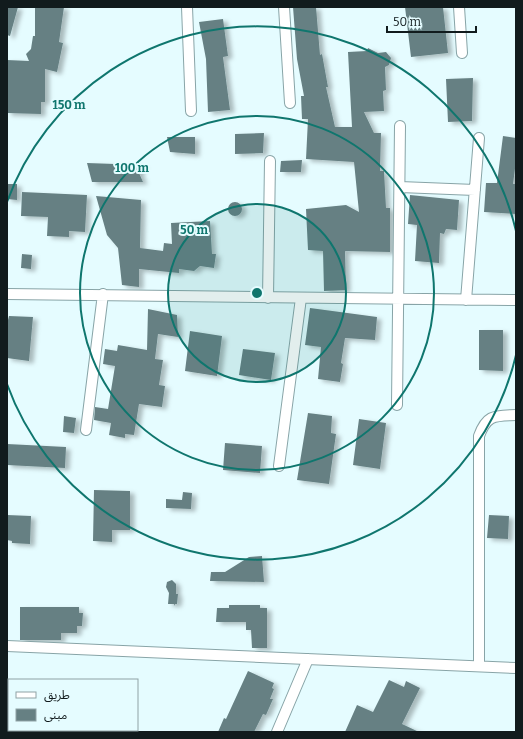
<svg xmlns="http://www.w3.org/2000/svg" width="523" height="739" font-family="Bitter,'Noto Sans Arabic',serif">
	<style>
		.building { fill: #668083; filter: url(#shadow) }
		.lines { fill: none; stroke-linecap: round; stroke-linejoin: round }
		.minor-casing { stroke: #88a4a7; stroke-width: 12 }
		.minor { stroke: #fff; stroke-width: 10 }
		.ring { fill: none; stroke: #0f766e; stroke-width: 2 }
		.centre { fill: #0f766e; stroke: #e5fcff; stroke-width: 2 }
		.ring-label { font-size: 12px; text-anchor: middle; font-weight: bold; fill: #0f766e; stroke: #e5fcff; stroke-width: 4; stroke-linejoin: round; paint-order: stroke }
	</style>
	<defs>
		<filter id="shadow"><feDropShadow dx="4.5" dy="2.5" stdDeviation="2" flood-color="#0004"/></filter>
	</defs>
	<rect width="100%" height="100%" fill="#e5fcff"/>
	<path class="building" d="M7 7H18L10 36 7 35Z
		M35 7H64L59 42 63 43 57 72 45 69V102H41V114L7 113V60L29 61 26 54 31 49 33 36H35Z
		M293 7H316L320 55 322 54 328 87H326L335 127H352L348 52 367 51 368 48 378 53 386 52 391 58 389 65 385 67 386 90 383 91 384 111 364 112 374 133H381L380 171H384L386 208H390V252L345 251 346 290 324 291 323 251 308 250 306 209 346 205 359 212 354 162 306 159 308 119H302L301 96H304L297 59Z
		M405 7H443L448 53 411 57Z
		M223 19 228 56 223 57 230 110 208 112 206 59 199 22Z
		M473 78 472 121 448 122 446 79Z
		M264 133 263 153 235 154V134Z
		M503 136 516 138V161L513 184H516V214L484 212 486 183H497Z
		M167 137H195V154L170 152Z
		M302 160 301 172H280L281 161Z
		M87 163 143 165 139 173 143 182H92Z
		M7 184H17V200L7 199Z
		M22 192 87 195 85 232 69 231V237L47 236 48 217 21 216Z
		M410 195 459 200 457 230 446 229 444 234 440 233 439 263 415 261 417 225 408 224Z
		M96 196 141 200 140 248 163 251 164 243 172 244 171 223 210 221 212 254H216L214 268 200 266 194 271 179 269V273L139 269V287L122 285 118 248 107 235Z
		M228 209a7 7 0 1 1 14 0a7 7 0 1 1-14 0Z
		M22 254 32 255 31 269 21 268Z
		M310 308 377 317 375 340 345 338 341 363 343 364 340 382 318 379 321 347 305 345Z
		M148 309 177 315 178 337 158 334 155 359 163 360 159 385 165 386 162 407 139 404 134 435 125 434V438L109 435 111 423 94 420 95 407 108 409 115 366 103 364 105 349 117 351 118 345 147 350Z
		M9 316 33 317 29 361 7 358V324Z
		M479 330H503V371L479 370Z
		M190 331 222 336 217 376 185 371Z
		M243 349 275 353 271 380 239 375Z
		M308 413 332 416 331 433 336 434 329 484 297 480Z
		M64 416 76 418 74 433 63 432Z
		M359 419 386 423 380 469 353 465Z
		M225 443 262 446 260 473 223 470Z
		M7 444 66 447 65 468 7 465Z
		M94 490 130 491V530H112V542L93 541Z
		M183 492 192 493 191 509 166 508V499L182 500Z
		M7 515 31 516 30 544 12 543V541L7 540Z
		M489 515 509 516 508 539 487 538Z
		M262 556 264 582 210 581 211 572H225L249 557Z
		M172 580 176 584V594H178L177 604H175V606L174 604H168L169 593 166 587 167 582Z
		M229 605H260V608H267V648H252L251 630H246V622H216L217 608H229Z
		M20 607H79V613H83L82 626H77V633H61V640H20Z
		M248 671 274 683 272 688 274 689 270 699H273L266 715 263 714 254 732H218L224 718 226 719Z
		M389 680 404 687 406 681 420 688 402 724 419 732H345L357 705 373 712Z"/>
	<g class="lines">
		<defs>
			<path id="minor" d="M187 7 191 111
				M284 7 290 103
				M459 7 462 53
				M400 187 475 190
				M7 294 516 300
				M268 298 270 161
				M466 300 479 138
				M397 405 400 126
				M86 430 103 294
				M279 466 301 298
				M7 646 516 668
				M479 666V436C487 414 495 416 516 415
				M277 732 308 659"/>
		</defs>
		<use href="#minor" class="minor-casing"/>
		<use href="#minor" class="minor"/>
	</g>
	<circle cx="257" cy="293" r="89" fill="#0f766e" fill-opacity=".12"/>
	<g class="ring">
		<circle cx="257" cy="293" r="89"/>
		<circle cx="257" cy="293" r="177"/>
		<path d="M516 355A266 266 0 0 1 7 384M7 202A266 266 0 0 1 516 231"/>
	</g>
	<circle cx="257" cy="293" r="6" class="centre"/>
	<g class="ring-label">
		<text x="69" y="109">150 m</text>
		<text x="132" y="172">100 m</text>
		<text x="194" y="234">50 m</text>
	</g>
	<rect width="523" height="739" fill="none" stroke="#111b1d" stroke-width="16"/>
	<rect x="8" y="679" width="130" height="52" fill="#e5fcff" stroke="#90a2a5"/>
	<rect x="16" y="692" width="20" height="6" fill="#ffffff" stroke="#90a2a5"/>
	<text x="44" y="699" font-size="12" fill="#111b1d">طريق</text>
	<rect x="16" y="709" width="20" height="12" fill="#668083" stroke="#90a2a5"/>
	<text x="44" y="719" font-size="12" fill="#111b1d">مبنى</text>
	<path d="M387 26v6h89v-6" fill="none" stroke="#111b1d" stroke-width="2"/>
	<text x="393" y="26" font-size="12" fill="#111b1d" stroke="#e5fcff" stroke-width="3" paint-order="stroke">50 m</text>
</svg>
